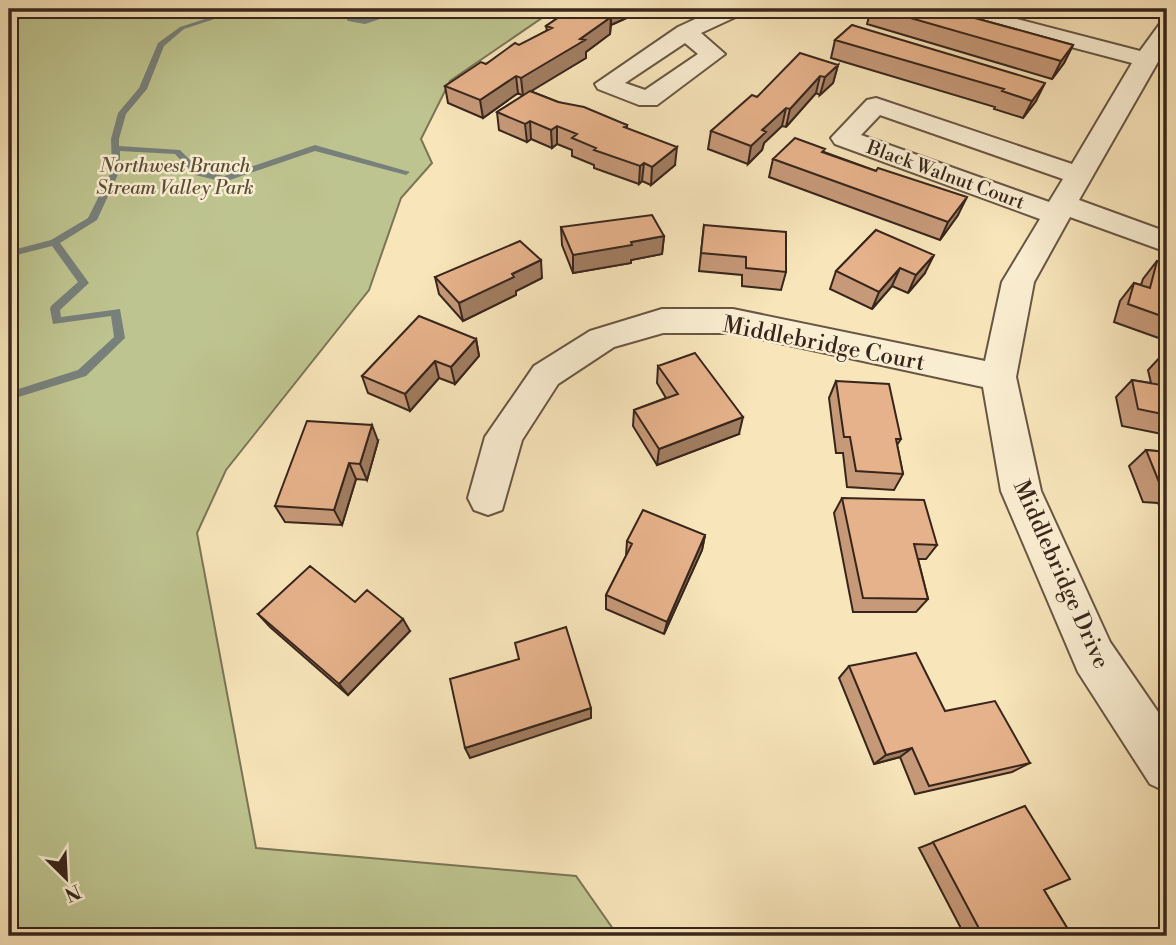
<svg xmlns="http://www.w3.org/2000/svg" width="1176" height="945" font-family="'Libre Bodoni',serif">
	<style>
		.green { fill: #bec48f; stroke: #7b7556; stroke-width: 2 }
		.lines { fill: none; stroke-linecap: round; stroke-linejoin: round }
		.stream { fill: #78807b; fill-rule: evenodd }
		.minor-casing { stroke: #685644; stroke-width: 4 }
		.minor { fill: #faeed2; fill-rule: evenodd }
		.wall { fill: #c69978; stroke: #38261c; stroke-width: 2 }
		.shaded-wall { fill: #a17d61; stroke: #38261c; stroke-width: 2 }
		.building { fill: #e6b28b; stroke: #38261c; stroke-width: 2 }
		.labels { text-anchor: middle; stroke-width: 5; stroke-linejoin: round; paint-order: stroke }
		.far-park-label { font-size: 19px; font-style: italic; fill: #5a4e39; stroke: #faeed2 }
		.far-street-label { font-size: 19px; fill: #38261c; stroke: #faeed2 }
		.street-label { font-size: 23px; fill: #38261c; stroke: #faeed2 }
	</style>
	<rect width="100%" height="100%" fill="#f8e5ba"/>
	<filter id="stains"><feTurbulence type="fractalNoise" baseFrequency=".00286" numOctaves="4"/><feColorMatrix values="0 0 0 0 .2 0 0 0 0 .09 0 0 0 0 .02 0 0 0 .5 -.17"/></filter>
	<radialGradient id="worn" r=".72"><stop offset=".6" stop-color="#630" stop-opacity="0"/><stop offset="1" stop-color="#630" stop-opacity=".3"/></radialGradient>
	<path class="green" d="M9 9H555L450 81 421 139 432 163 401 198 369 290 226 470 197 533 256 848 576 876 618 936H9Z"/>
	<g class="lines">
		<path class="stream" d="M236 9H245L184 29 164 46 147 89 126 114 119 139V146L180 150 201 171 224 176 315 145 410 172 406 175 315 151 224 182 195 175 175 154 120 151V170L97 220 60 243 89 283 60 310 61 317 120 309 125 338 86 376 9 400V392L78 370 114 337 111 316 53 324 50 309 51 306 78 282 52 246 9 257V251L51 240 88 218 112 170 111 139 118 113 139 88 158 43 180 27Z
			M341 9H347L353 18C374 21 390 8 410 9L365 24 348 21Z"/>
		<defs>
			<path id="minor" d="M717 9H745L742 14 701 33 725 54 657 105H639L598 89 595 84 678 27ZM685 43 698 54 645 90 625 83Z
				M943 9H978L1140 51 1159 25 1167 23V46L1079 200 1167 232V252L1070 217 1034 282 1016 377 1041 491 1110 642 1167 725V792L1150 784 1078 672 1001 491 983 387 733 333H663L614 347 558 384 522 440 502 510 488 515 474 510 468 498 485 437 534 366 590 331 662 309H733L985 361 1002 282 1040 219 835 144 831 138 867 100 876 98 1072 164 1132 63 946 14ZM880 115 1063 179 1049 202 861 135Z"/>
		</defs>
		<use href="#minor" class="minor-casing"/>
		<use href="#minor" class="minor"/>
	</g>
	<path class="wall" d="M571 9H656L646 13 642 11 611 25 610 34 586 52V58L530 91 558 102 627 125V128L675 165 651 185 642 181 639 184 594 168V165L572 156V150L557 144 552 148 531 139 527 142 499 130 497 112 523 96 518 93 483 118 448 103 445 86 547 31 546 26Z
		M825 9H855L849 16Z
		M871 9H942L1073 45 1064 63 1052 79 867 24Z
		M852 25 1036 101 1023 118 994 109 995 107 831 58 835 40Z
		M838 65 833 83 820 95 816 93 786 127 782 126 764 143 762 150 748 164 708 149 711 131 757 97Z
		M824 152 876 171 958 215 940 240 769 177 773 159Z
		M704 225 786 272 781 290 742 286V275L699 271Z
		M561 227 664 236 662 254 631 260V263L573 273 562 245Z
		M876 230 925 273 908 293 892 286 872 309 830 289 836 271Z
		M1157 261 1167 264V341L1114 322 1120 301 1134 283 1141 285 1143 279Z
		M435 277 542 278 516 291V295L463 321 439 294Z
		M476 339 479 356 455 384 439 378 410 411 368 393 362 376Z
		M1164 353 1167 354V435L1122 426 1116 397 1132 380 1151 383 1148 370Z
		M658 366 739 434 657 465 633 426 634 410 666 398 657 383Z
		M836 381 901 439 897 445 903 474 894 490 847 487 843 453H836L829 398Z
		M378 441 367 480 356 479 342 525 285 522 275 506Z
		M1146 450 1167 452V526L1158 503 1143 502 1129 466Z
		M842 498 937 545 926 559H918L928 599 916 612H853L834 513Z
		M705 535 702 550 664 634 606 609V595L626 556 627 541Z
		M355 602 410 631 348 695 270 627 258 614Z
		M849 666 945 711 1030 763 1012 772 915 794 900 757 874 764 839 678Z
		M1025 806 1044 890 1072 936H965L919 848Z"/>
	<path class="shaded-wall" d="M611 9H642V11L611 25Z
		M646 9H656L646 13Z
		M850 9H855L849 16Z
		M611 17 610 34 586 52V58L523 96 521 78 580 39Z
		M1073 45 1064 63 1052 79 1061 61Z
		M838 65 833 83 820 95 825 77Z
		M516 76 518 93 483 118 480 100Z
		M820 76 816 93 786 127 790 109Z
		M1045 83 1036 101 1023 118 1032 101Z
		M786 108 782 126 764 143 762 150 748 164 751 146 762 130Z
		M530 121 531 139 527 142 525 124Z
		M557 126V144L552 148 551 130Z
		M677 147 675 165 651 185 652 167Z
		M644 163 642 181 639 184 640 166Z
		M967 197 958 215 940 240 948 222Z
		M664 236 662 254 631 260V263L573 273V255L631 242Z
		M934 255 925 273 908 293 916 275Z
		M541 260 542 278 516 291V295L463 321 459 303 512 274Z
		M900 268 892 286 872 309 879 292Z
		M476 339 479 356 455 384 451 367Z
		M435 361 439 378 410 411 405 394Z
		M743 417 739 434 657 465 659 449Z
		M372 425 378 441 367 480 360 464Z
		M349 463 356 479 342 525 334 510Z
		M705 535 702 550 664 634 667 622Z
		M403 619 410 631 348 695 339 684Z
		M591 708V718L470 758 465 748Z
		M912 748 900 757 874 764 886 755Z"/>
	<path class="building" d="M571 9H588L611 17 580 39 585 40 521 78 516 76 480 100 445 86 481 62 486 64 515 43 519 45 552 28 546 26Z
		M879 9H942L1073 45 1061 61Z
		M852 25 1045 83 1032 101 1002 91 1004 89 835 40Z
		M800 53 838 65 825 77 820 76 790 109 786 108 762 130 766 132 751 146 711 131 752 95 757 97Z
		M530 91 558 102 584 107 627 125 624 127 677 147 652 167 644 163 640 166 594 150 596 148 572 138 577 134 557 126 551 130 530 121 525 124 497 112Z
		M795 138 825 149 822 152 876 171 878 168 967 197 948 222 773 159Z
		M652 215 664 236 631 242 632 245 573 255 561 227Z
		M704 225 786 232V272L746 268V257L701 253Z
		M876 230 934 255 916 275 900 268 879 292 836 271Z
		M520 241 541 260 512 274 514 277 459 303 435 277Z
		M1157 261 1167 264V318L1128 304 1134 283 1150 288Z
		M419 316 476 339 451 367 435 361 405 394 362 376Z
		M695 353 743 417 659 449 634 410 678 394 658 366Z
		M1164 353 1167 354V368Z
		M1132 380 1167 386V415L1138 409Z
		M836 381 889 384 901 439H896L903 474 856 471 850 437H844Z
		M307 421 372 425 360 464 349 463 334 510 275 506Z
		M1146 450 1167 452V487H1161Z
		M842 498 924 500 937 545 914 544 928 599 863 598Z
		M643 510 705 535 667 622 606 595 632 544 627 541Z
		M310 566 355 602 367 590 403 619 339 684 258 614Z
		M566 627 591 708 465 748 450 679 519 659 515 643Z
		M916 653 945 711 995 701 1030 763 929 786 912 748 886 755 849 666Z
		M1025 806 1070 879 1044 890 1072 936H983L933 842Z"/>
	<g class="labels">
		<g class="far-park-label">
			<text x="175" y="172">Northwest Branch<tspan x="175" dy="22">Stream Valley Park</tspan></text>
		</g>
		<g class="far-street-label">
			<text transform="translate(946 174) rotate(20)" y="7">Black Walnut Court</text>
		</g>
		<g class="street-label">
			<text transform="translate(824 343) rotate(11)" y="8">Middlebridge Court</text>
			<text transform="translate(1062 574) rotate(66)" y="8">Middlebridge Drive</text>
		</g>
	</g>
	<rect width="1176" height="945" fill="none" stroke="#f8e5ba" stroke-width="35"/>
	<rect x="10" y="10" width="1155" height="924" fill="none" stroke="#38261c" stroke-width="3.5"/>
	<rect x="18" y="18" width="1141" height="910" fill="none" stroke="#38261c" stroke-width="2"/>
	<g transform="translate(66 878) rotate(156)" stroke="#faeed2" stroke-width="5" paint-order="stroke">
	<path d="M0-5L12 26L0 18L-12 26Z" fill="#38261c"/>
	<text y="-10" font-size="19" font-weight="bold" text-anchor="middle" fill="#38261c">N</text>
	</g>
	<rect width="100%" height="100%" filter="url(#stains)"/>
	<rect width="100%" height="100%" fill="url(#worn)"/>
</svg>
